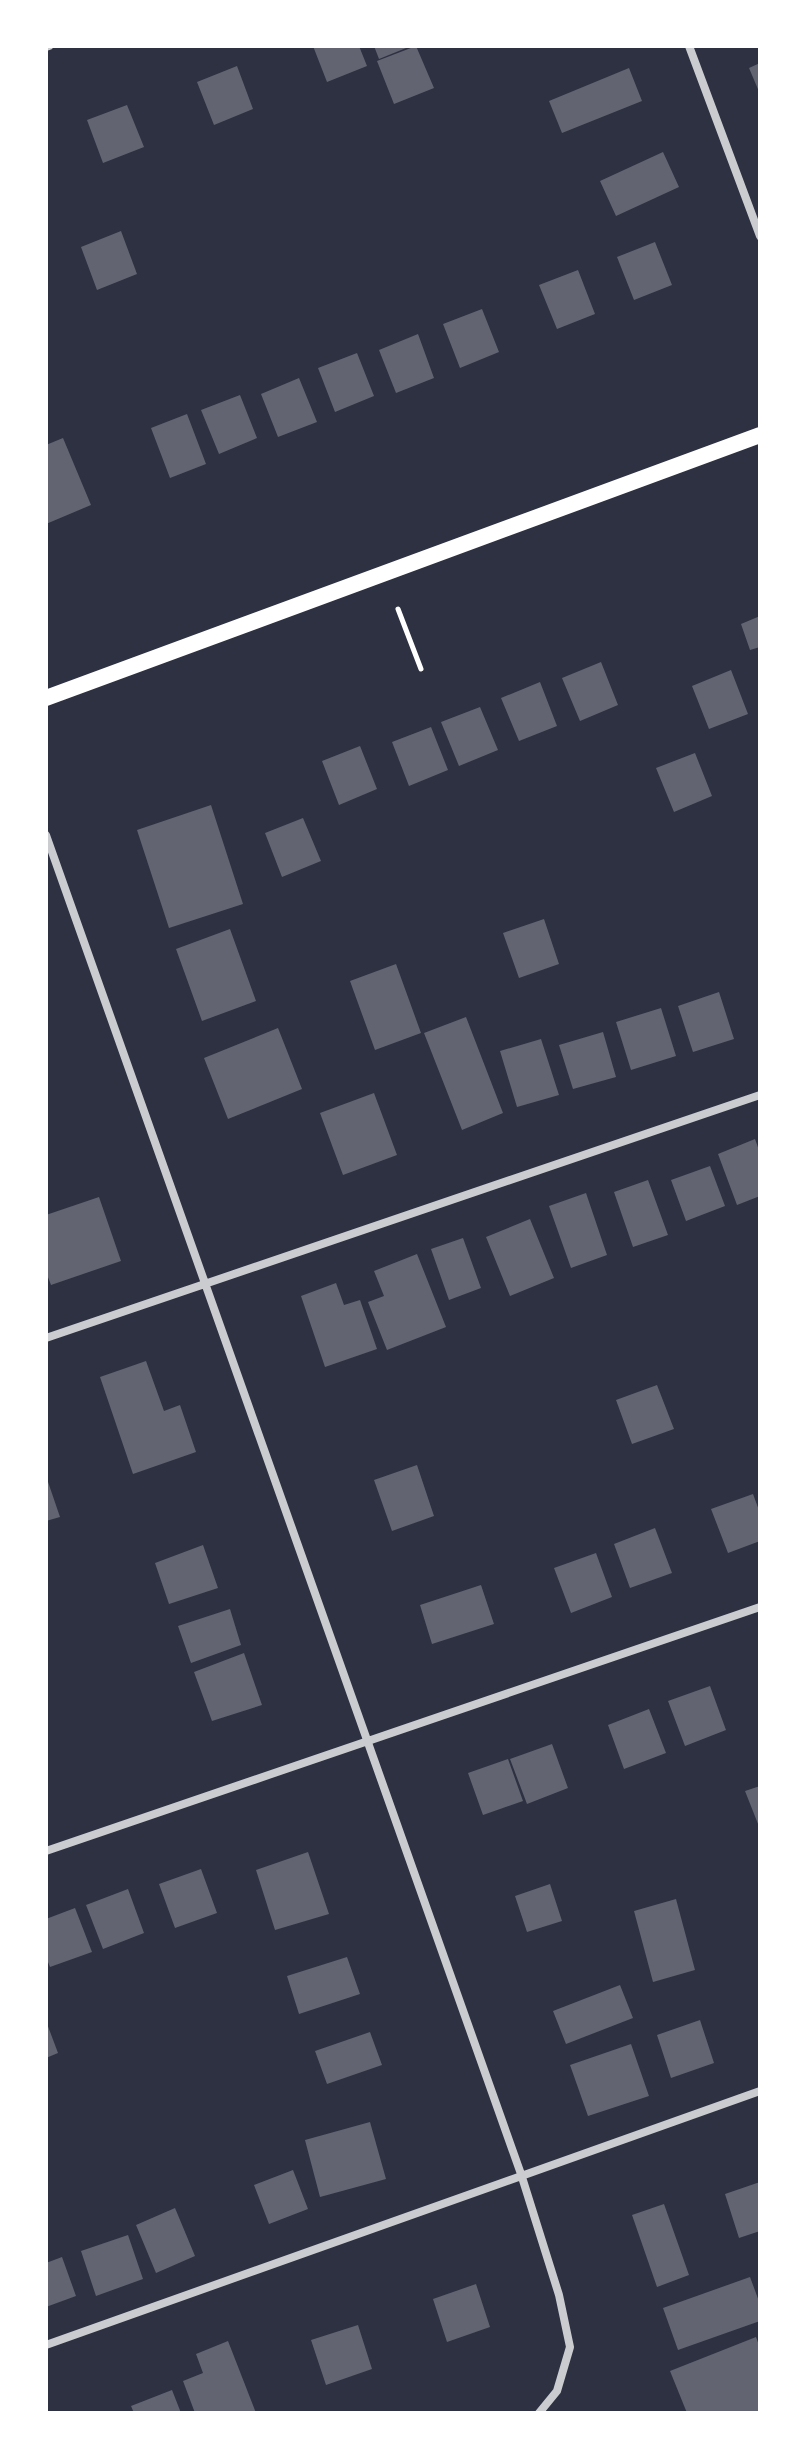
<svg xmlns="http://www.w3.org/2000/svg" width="806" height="2459" font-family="Helvetica,sans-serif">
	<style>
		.building { fill: #626471 }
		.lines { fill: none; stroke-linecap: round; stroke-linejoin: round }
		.path { stroke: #fff; stroke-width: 5 }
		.minor { stroke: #caccd0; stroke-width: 8 }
		.secondary { stroke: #fff; stroke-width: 16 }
	</style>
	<rect width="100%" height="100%" fill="#2d3142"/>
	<path class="building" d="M313 46H359L367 66 327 82Z
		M374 46H411L379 59Z
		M416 46 434 88 394 104 377 61Z
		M760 63V94L749 68Z
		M237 66 253 109 214 125 197 82Z
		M629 68 642 101 562 133 549 101Z
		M127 105 144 147 103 163 87 120Z
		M663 152 679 187 616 216 600 181Z
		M121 231 137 274 97 290 81 247Z
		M655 242 672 285 634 300 617 257Z
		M578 270 595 314 557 329 539 285Z
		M482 309 499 352 460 368 443 324Z
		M418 334 434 378 396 393 379 350Z
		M357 353 374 396 335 412 318 368Z
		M299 378 317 422 278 437 261 394Z
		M240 395 257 438 219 454 201 410Z
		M187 414 206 464 170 478 151 428Z
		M63 438 91 505 46 524V445Z
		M760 616V647L750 650 741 624Z
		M601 662 618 705 580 721 562 678Z
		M731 670 748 714 709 729 692 686Z
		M540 682 557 726 519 741 501 698Z
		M480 707 498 750 459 766 441 722Z
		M431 727 448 770 409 786 392 742Z
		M360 746 377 789 339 805 322 761Z
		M695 753 712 796 674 812 656 768Z
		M211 805 243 904 169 928 137 830Z
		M303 818 321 861 282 877 265 833Z
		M544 919 559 964 519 978 503 933Z
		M230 929 256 1001 202 1021 176 949Z
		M396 964 421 1033 375 1050 350 981Z
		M719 992 734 1039 693 1052 678 1006Z
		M661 1008 676 1056 631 1070 616 1022Z
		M466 1017 503 1113 462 1130 424 1033Z
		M278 1028 302 1089 228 1119 204 1058Z
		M603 1032 616 1077 573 1089 559 1045Z
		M541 1039 559 1095 517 1107 500 1051Z
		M374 1093 397 1155 343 1175 320 1113Z
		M755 1139 760 1153V1196L737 1205 718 1154Z
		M710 1166 725 1206 686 1221 671 1180Z
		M648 1180 668 1235 633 1247 614 1192Z
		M586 1193 607 1255 571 1268 549 1206Z
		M99 1197 121 1261 51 1285 46 1272V1215Z
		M530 1219 554 1278 510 1296 486 1237Z
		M463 1238 481 1288 449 1300 431 1249Z
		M417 1254 446 1327 387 1350 368 1302 384 1296 374 1271Z
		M336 1283 344 1305 360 1300 377 1349 325 1367 301 1296Z
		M146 1361 164 1411 180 1405 196 1452 133 1474 100 1377Z
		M657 1385 674 1429 632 1444 616 1400Z
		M417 1465 434 1516 392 1531 374 1480Z
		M46 1476 60 1517 46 1521Z
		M753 1494 760 1513V1541L728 1553 711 1509Z
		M655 1528 672 1573 630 1588 614 1544Z
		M203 1545 218 1588 169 1604 155 1563Z
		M596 1553 612 1597 571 1613 554 1568Z
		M481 1585 494 1624 432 1644 420 1605Z
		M230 1609 241 1645 191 1663 178 1626Z
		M244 1653 262 1705 212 1721 194 1672Z
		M710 1686 726 1730 685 1746 668 1701Z
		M649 1709 666 1753 624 1769 608 1725Z
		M552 1744 568 1788 527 1804 510 1759Z
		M508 1759 523 1801 483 1815 468 1773Z
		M760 1786V1829L745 1791Z
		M308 1852 329 1914 275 1930 256 1870Z
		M201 1869 217 1913 175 1928 159 1884Z
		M550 1884 562 1921 527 1932 515 1896Z
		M128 1889 144 1933 103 1949 86 1905Z
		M676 1899 695 1970 653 1982 634 1911Z
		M75 1908 92 1952 50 1967 46 1957V1919Z
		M347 1957 360 1994 299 2014 287 1976Z
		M620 1985 633 2018 566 2044 553 2011Z
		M700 2020 714 2063 671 2078 657 2035Z
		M46 2021 58 2053 46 2058Z
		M370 2032 382 2065 327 2084 315 2051Z
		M631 2044 649 2096 588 2116 570 2065Z
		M370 2122 386 2179 320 2197 305 2140Z
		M293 2170 308 2209 269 2224 254 2185Z
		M760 2182V2231L739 2238 725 2194Z
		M664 2204 689 2275 657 2287 632 2215Z
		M175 2208 195 2256 156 2273 136 2225Z
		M128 2235 143 2279 96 2296 81 2251Z
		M62 2257 76 2296 46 2307V2263Z
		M750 2277 760 2304V2321L678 2350 663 2308Z
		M476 2284 490 2327 447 2342 433 2299Z
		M358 2325 372 2369 326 2385 311 2340Z
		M756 2337 760 2348V2413H687L670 2371Z
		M228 2341 256 2413H195L183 2381 203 2373 196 2354Z
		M172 2390 181 2413H134L131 2406Z"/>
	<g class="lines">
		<path class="path" d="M398 609 421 669"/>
		<path class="minor" d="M689 46 760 236
			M46 47 49 46
			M46 835 521 2174 559 2295 570 2347 557 2391 539 2413
			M46 1338 760 1095
			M46 1851 760 1607
			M46 2345 760 2091"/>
		<path class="secondary" d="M46 698 760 435"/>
	</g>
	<rect width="806" height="2459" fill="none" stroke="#ffffff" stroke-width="96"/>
</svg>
